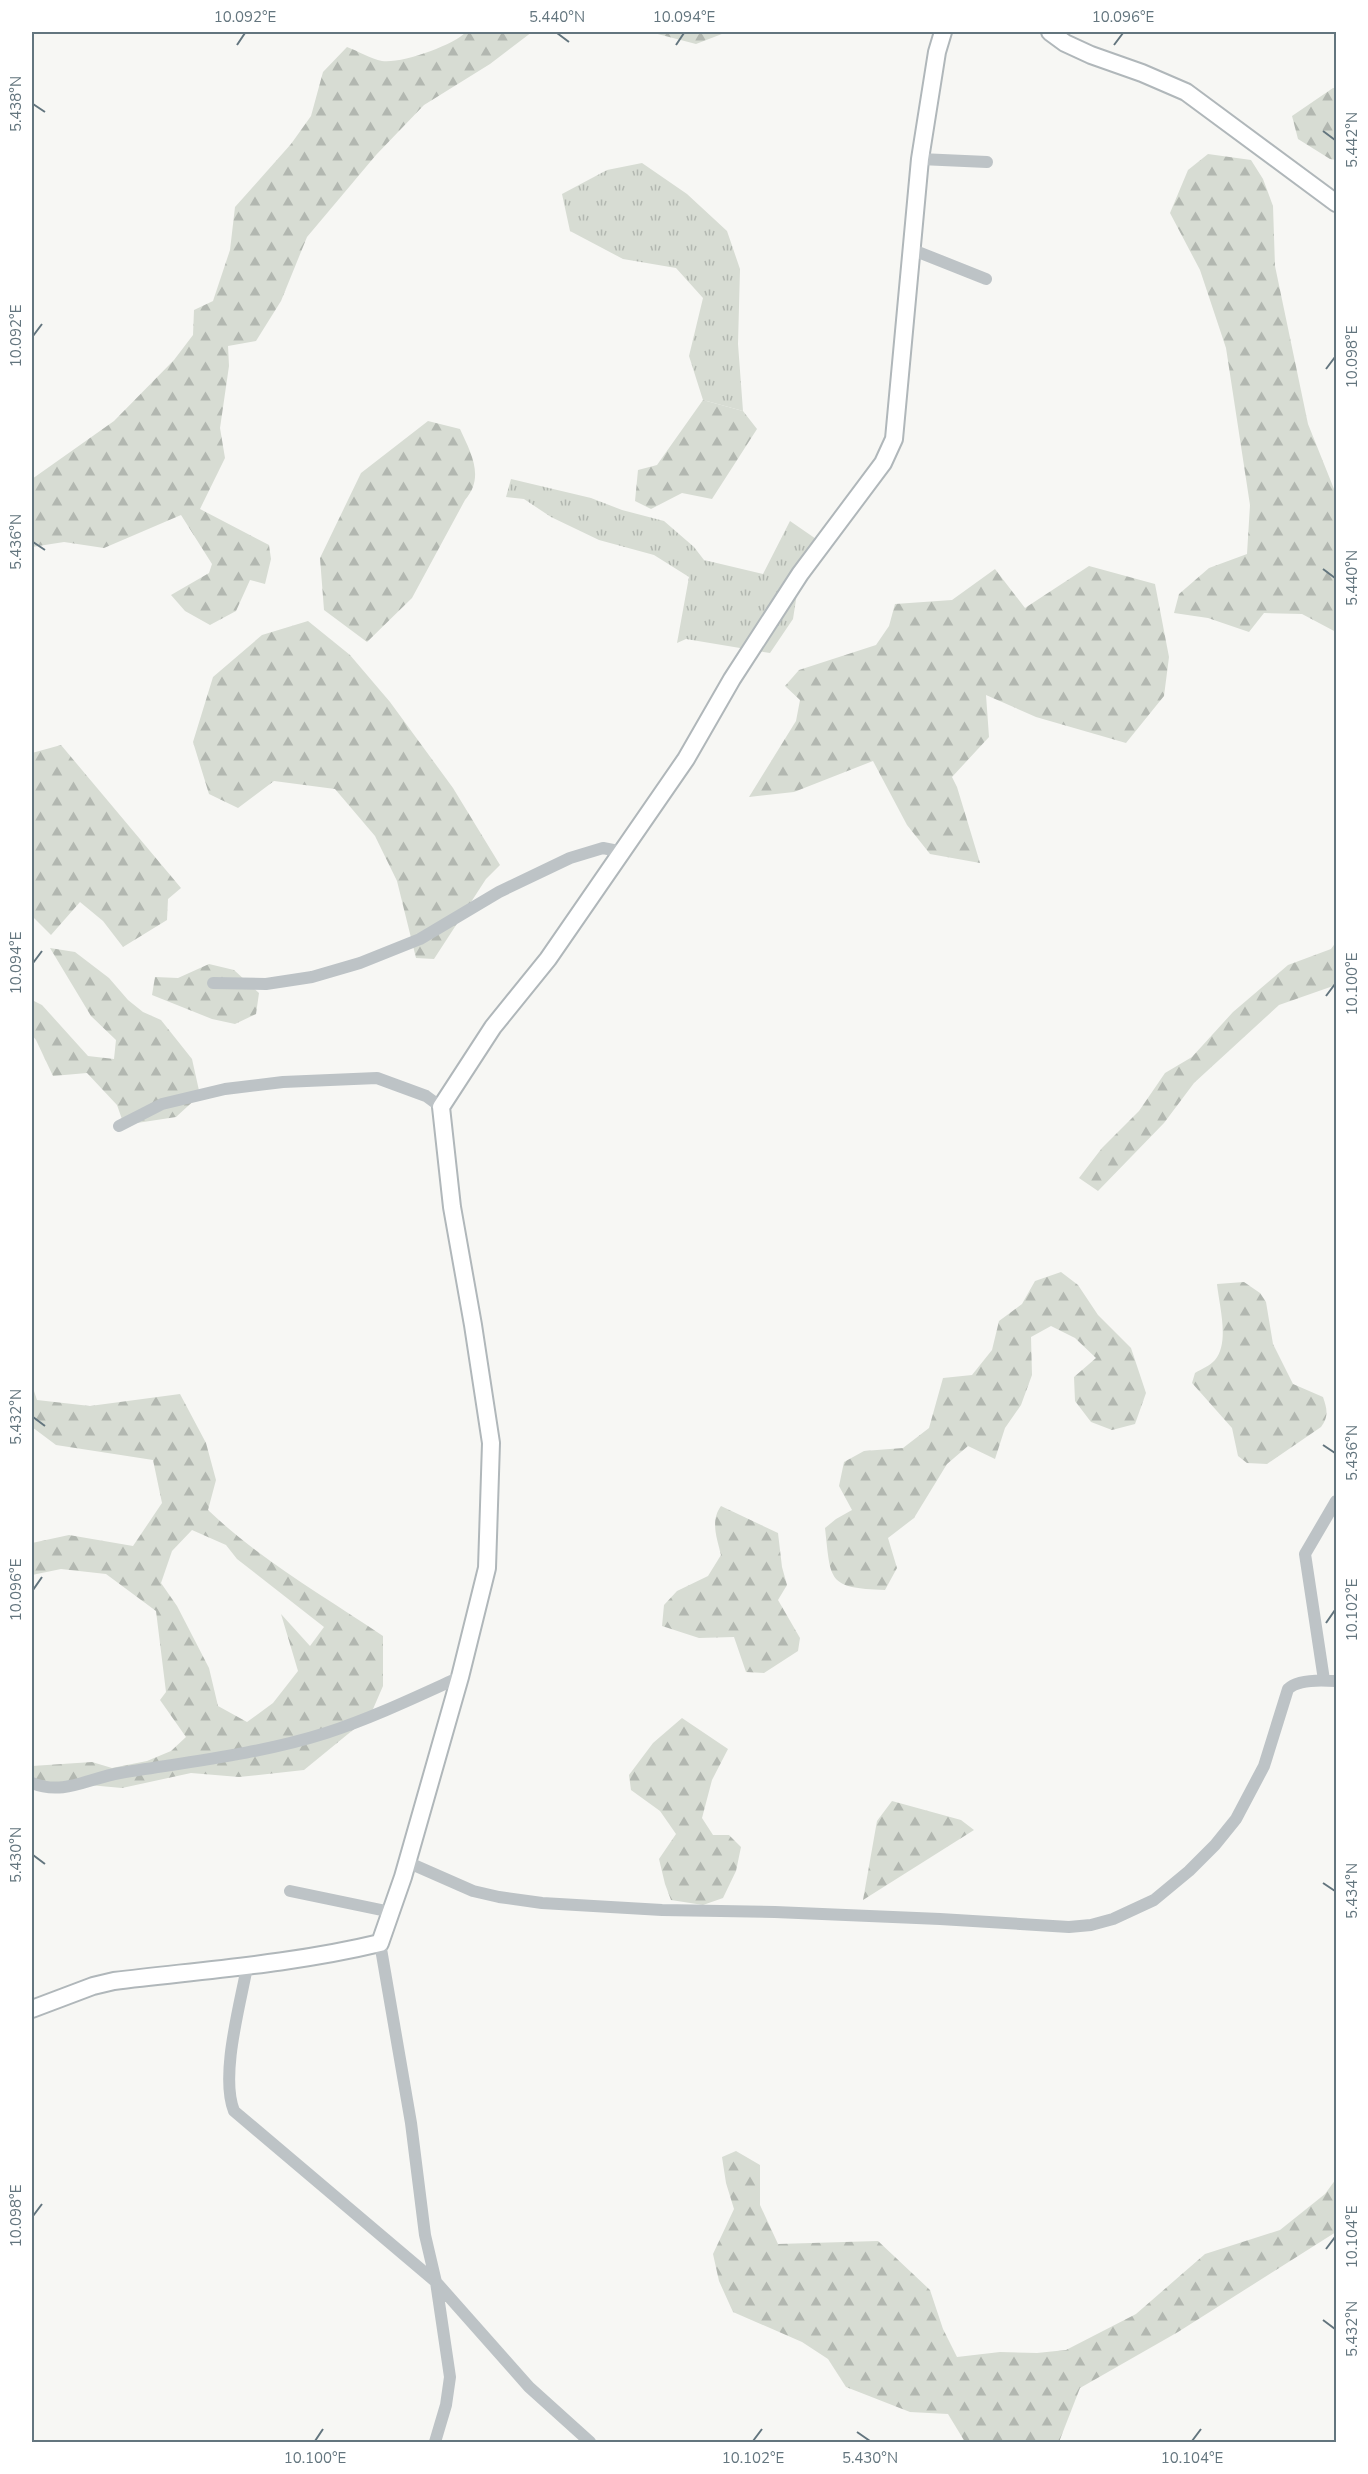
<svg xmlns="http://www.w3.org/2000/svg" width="1368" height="2474" font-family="'Nunito Sans',sans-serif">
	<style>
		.grass { fill: url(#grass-tufts) }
		.forest { fill: url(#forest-firs); fill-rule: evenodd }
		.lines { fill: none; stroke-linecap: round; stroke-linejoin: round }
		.secondary-casing { stroke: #b0b7ba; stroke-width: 20 }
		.street { stroke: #bdc3c6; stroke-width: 12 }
		.secondary { stroke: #fff; stroke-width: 16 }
		.ticks { fill: none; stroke: #63757e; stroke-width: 2 }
		.neatline { fill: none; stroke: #63757e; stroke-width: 2 }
		.ticks-label { font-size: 15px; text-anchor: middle; fill: #63757e }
	</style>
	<defs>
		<pattern id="grass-tufts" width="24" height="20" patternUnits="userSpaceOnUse" patternTransform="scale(1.5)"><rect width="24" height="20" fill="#d7dcd3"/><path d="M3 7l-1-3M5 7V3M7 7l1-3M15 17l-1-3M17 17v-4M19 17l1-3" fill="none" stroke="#b2b7b0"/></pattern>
		<pattern id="forest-firs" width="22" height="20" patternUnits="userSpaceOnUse" patternTransform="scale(1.5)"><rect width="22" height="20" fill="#d7dcd3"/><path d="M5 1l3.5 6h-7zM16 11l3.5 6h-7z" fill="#b2b7b0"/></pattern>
	</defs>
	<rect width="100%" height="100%" fill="#f7f7f4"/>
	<path class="grass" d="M642 163 687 194 727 231 740 269 738 344 743 411 703 400 689 356 703 298 676 268 623 259 570 231 562 194 607 170Z
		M511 479 591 498 622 510 664 521 694 547 704 560 763 574 790 521 819 541 800 574 793 619 770 653 686 639 677 643 689 577 654 555 599 540 551 517 524 499 506 497Z"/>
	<path class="forest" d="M466 32H532L490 64 424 105 376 155 307 237 281 301 256 341 228 346 229 366 220 428 225 458 200 509 269 545 271 559 265 584 250 580 236 611 210 625 185 611 171 595 209 573 212 564 181 515 104 548 64 542 32 547V479L114 421 174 360 193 335 194 310 213 301 230 250 235 207 291 144 311 116 323 72 347 47C358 51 371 59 382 61 401 64 454 45 466 32Z
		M650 32H727L696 44Z
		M1333 88H1336V160L1330 159 1298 139 1292 116Z
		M1208 154 1251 160 1263 179 1273 206 1275 266 1308 424 1336 494V632L1302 614 1264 613 1249 632 1208 618 1174 613 1179 594 1209 568 1247 554 1250 505 1226 348 1200 270 1170 213 1188 170Z
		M703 400 743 411 757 429 712 499 682 493 651 509 635 501 638 470 657 465Z
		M428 421 460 429C471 453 485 477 465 500L412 598 367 642 324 610 320 558 361 473Z
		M1089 566 1155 584 1169 657 1164 696 1126 743 1036 717 986 695 989 737 952 777 957 787 980 863 930 854 907 825 873 761 794 792 749 797 796 721 800 700 785 686 799 670 876 645 889 626 895 604 952 600 995 569 1025 608Z
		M308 621 350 655 390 702 453 788 500 865 486 879 434 959 416 958 397 881 375 836 335 789 274 781 238 808 209 794 193 742 213 677 262 635Z
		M61 745 181 888 168 899 167 920 123 947 103 921 80 902 51 935 32 916V753Z
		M1336 942V985L1279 1005 1194 1083 1164 1123 1098 1191 1079 1178 1102 1148 1139 1111 1165 1073 1192 1057 1233 1012 1288 965 1331 949Z
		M50 948 75 952 109 978 128 1000 143 1012 161 1020 192 1059 200 1095 176 1117 124 1125 117 1105 87 1073 53 1076 36 1040 32 1035V1000L42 1005 88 1056 114 1059 116 1040 91 1016Z
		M209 964 234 970 259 993 256 1014 235 1024 212 1019 152 995 155 977 178 978Z
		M1061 1272 1078 1285 1098 1315 1131 1348 1146 1393 1135 1424 1112 1430 1091 1422 1075 1401 1074 1377 1096 1358 1075 1338 1051 1326 1031 1337 1032 1375 1021 1405 1005 1428 995 1459 968 1446 947 1464 914 1518 888 1538 897 1568 885 1590C827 1588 831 1581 825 1528L836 1519 852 1510 839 1486 844 1462 864 1451 903 1448 929 1428 943 1378 972 1375 992 1350 999 1321 1022 1304 1035 1281Z
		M1244 1282 1260 1293 1266 1302 1273 1344 1293 1384 1323 1397C1327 1409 1329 1416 1321 1427L1267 1464 1247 1463 1238 1456 1232 1428 1192 1383 1195 1373C1201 1369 1210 1366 1215 1360 1230 1342 1219 1305 1217 1284Z
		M32 1385 37 1400 90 1406 180 1394 206 1443 216 1480 208 1510C260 1560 324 1596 383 1636V1686L370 1716 304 1770 239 1777 191 1773 122 1788 78 1784 32 1787V1766L92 1762 112 1768 147 1761 171 1751 186 1737 160 1700 166 1692 156 1611 106 1574 61 1569 32 1575V1543L69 1535 133 1546 162 1503 153 1460 56 1445 32 1427ZM192 1530 226 1545 237 1559 324 1627 310 1646 281 1614 298 1671 273 1703 247 1722 218 1706 209 1668 177 1606 161 1583 172 1551Z
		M721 1506 778 1533 782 1567 787 1585 778 1600 800 1638 798 1651 764 1673 746 1672 734 1637 699 1638 662 1626 664 1605 677 1591 708 1576 721 1555C717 1538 710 1521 721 1506Z
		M682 1718 728 1749 712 1780 702 1818 713 1835H729L741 1847 736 1871 723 1898 703 1905 671 1900 665 1884 659 1859 676 1834 660 1811 631 1790 629 1775 653 1743Z
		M892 1801 961 1820 974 1830 863 1900 877 1821Z
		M736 2151 760 2165V2205L778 2244 878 2241 930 2290 943 2329 957 2357 1000 2352 1037 2353 1066 2350 1136 2314 1205 2254 1280 2230 1325 2194 1336 2179V2232L1178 2332 1080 2388 1059 2442H965L948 2414 910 2412 846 2387 828 2359 802 2342 733 2312 719 2281 713 2254 734 2209 726 2183 722 2157Z"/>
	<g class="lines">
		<defs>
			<path id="secondary" d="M1050 32 1065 43 1091 55 1142 73 1186 92 1336 203
				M32 2009 93 1986 114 1981C204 1970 293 1964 380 1943L403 1877 460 1677 487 1568 491 1443 473 1325 452 1207 441 1107 493 1027 548 959 686 759 732 679 800 574 883 463 894 439 920 159 937 52 943 32"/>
		</defs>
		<use href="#secondary" class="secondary-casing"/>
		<path class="street" d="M920 159 987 162
			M913 250 986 279
			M213 983 266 984 312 977 360 963 420 939 499 892 570 858 603 848 623 852
			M119 1126 162 1104 225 1089 283 1082 377 1078 426 1096 441 1107
			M1324 1680 1305 1554 1336 1501
			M32 1783C63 1796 89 1778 120 1773 187 1762 260 1754 326 1733 372 1718 416 1697 460 1677
			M407 1862 473 1891 499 1897 542 1903 662 1910 775 1912 940 1919 1069 1927 1091 1925 1113 1919 1154 1900 1189 1871 1215 1845 1236 1819 1264 1766 1288 1689C1298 1679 1323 1680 1336 1681
			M290 1891 391 1912
			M380 1943 411 2123 425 2235 436 2282 450 2377 446 2405 435 2442
			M247 1967C240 2005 220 2076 234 2111L436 2282 529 2387 590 2442"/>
		<use href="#secondary" class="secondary"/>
	</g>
	<path class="ticks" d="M557 33 569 42M237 45 245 33M676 45 684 33M1114 45 1123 33M33 104 45 112M1323 131 1335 140M33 336 42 324M1326 369 1335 357M33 542 45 550M1323 569 1335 578M33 963 42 951M1326 996 1335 984M33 1417 45 1426M1323 1445 1335 1453M33 1590 42 1577M1326 1623 1335 1610M33 1855 45 1864M1323 1883 1335 1891M33 2216 42 2204M1326 2249 1335 2237M1323 2320 1335 2329M857 2432 870 2441M315 2441 323 2429M753 2441 762 2429M1192 2441 1201 2429"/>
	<rect width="1368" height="2474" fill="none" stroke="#ffffff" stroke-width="66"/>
	<rect x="33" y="33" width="1302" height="2408" class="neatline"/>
	<g class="ticks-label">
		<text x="245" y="22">10.092°E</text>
		<text x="557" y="22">5.440°N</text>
		<text x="684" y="22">10.094°E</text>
		<text x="1123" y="22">10.096°E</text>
		<text transform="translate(16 104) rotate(-90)" y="5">5.438°N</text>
		<text transform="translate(1352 140) rotate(-90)" y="5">5.442°N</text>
		<text transform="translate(16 336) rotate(-90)" y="5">10.092°E</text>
		<text transform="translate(1352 357) rotate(-90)" y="5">10.098°E</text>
		<text transform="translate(16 542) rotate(-90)" y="5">5.436°N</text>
		<text transform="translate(1352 578) rotate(-90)" y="5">5.440°N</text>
		<text transform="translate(16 963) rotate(-90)" y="5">10.094°E</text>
		<text transform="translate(1352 984) rotate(-90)" y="5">10.100°E</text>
		<text transform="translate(16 1417) rotate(-90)" y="5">5.432°N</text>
		<text transform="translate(1352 1453) rotate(-90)" y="5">5.436°N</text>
		<text transform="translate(16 1590) rotate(-90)" y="5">10.096°E</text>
		<text transform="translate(1352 1610) rotate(-90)" y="5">10.102°E</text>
		<text transform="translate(16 1855) rotate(-90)" y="5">5.430°N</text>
		<text transform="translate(1352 1891) rotate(-90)" y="5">5.434°N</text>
		<text transform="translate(16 2216) rotate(-90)" y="5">10.098°E</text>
		<text transform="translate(1352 2237) rotate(-90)" y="5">10.104°E</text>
		<text transform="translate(1352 2329) rotate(-90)" y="5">5.432°N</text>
		<text x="315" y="2463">10.100°E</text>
		<text x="753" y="2463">10.102°E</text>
		<text x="870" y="2463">5.430°N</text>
		<text x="1192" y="2463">10.104°E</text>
	</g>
</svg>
